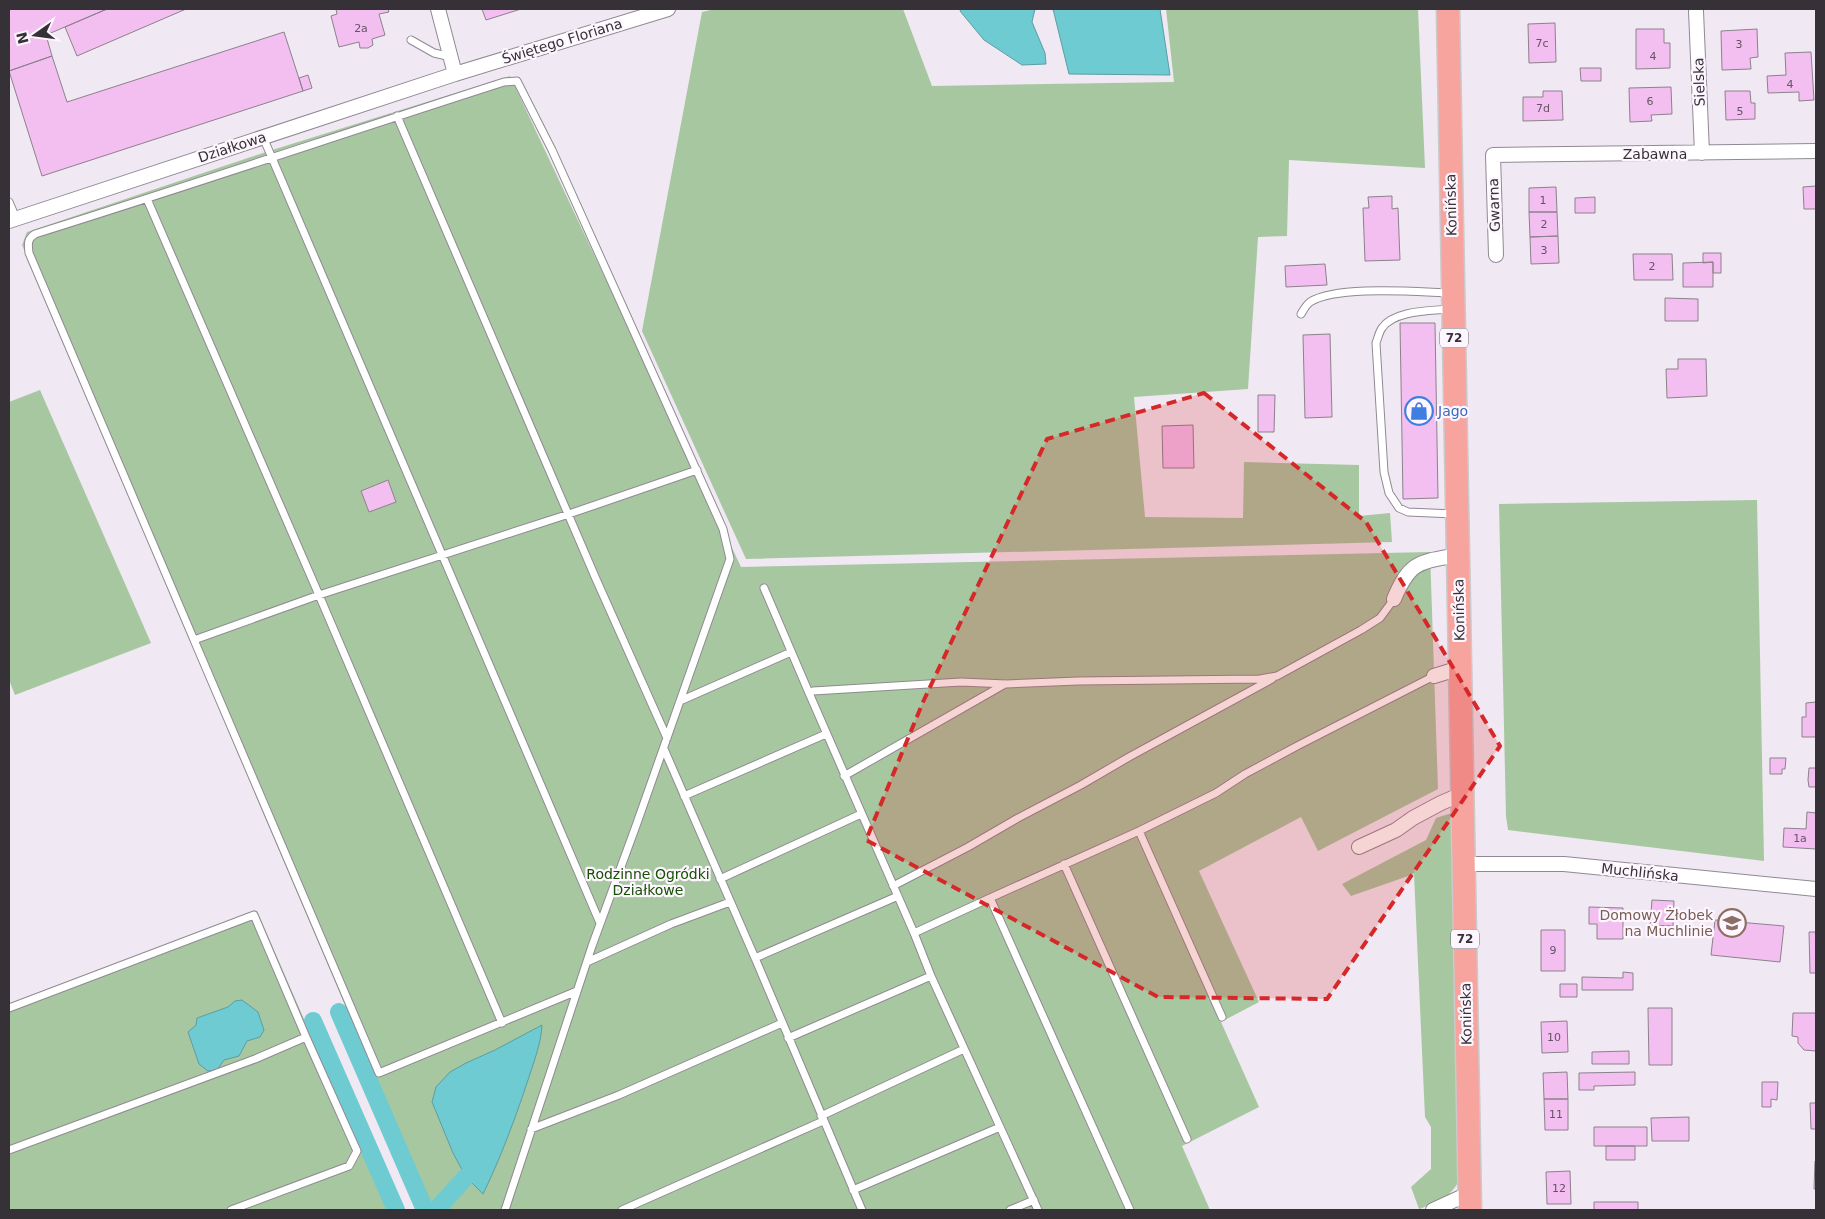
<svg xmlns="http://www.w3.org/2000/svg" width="1825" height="1219" font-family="'DejaVu Sans',sans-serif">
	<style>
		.green { fill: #a7c7a0 }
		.water { fill: #6ecbd2; stroke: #5d9da3 }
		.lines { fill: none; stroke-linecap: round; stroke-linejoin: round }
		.canal { stroke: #6ecbd2; stroke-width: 18 }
		.building { fill: #f3bef0; stroke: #8c828b }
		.service-casing { stroke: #908993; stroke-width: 9 }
		.minor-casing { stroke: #908993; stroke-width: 16 }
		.primary-casing { stroke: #cac9cb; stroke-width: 25 }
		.service { stroke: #fff; stroke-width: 7 }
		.minor { stroke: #fff; stroke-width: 14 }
		.primary { stroke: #f7a39e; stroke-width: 22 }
		.marked { fill: #d62828; fill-opacity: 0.2; stroke: #d62828; stroke-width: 4; stroke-dasharray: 10 6; stroke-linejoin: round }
		.labels { text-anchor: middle; stroke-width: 4.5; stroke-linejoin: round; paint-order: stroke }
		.number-label { font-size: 11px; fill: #645464 }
		.shield { fill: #fdf6ff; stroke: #716c72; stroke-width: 1 }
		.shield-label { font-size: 12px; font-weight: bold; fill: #353136 }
		.street-label { font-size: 14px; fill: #353136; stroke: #fdf6ff }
		.shop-label { font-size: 14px; fill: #366cbe; stroke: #fdf6ff; text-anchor: start }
		.park-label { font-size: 14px; fill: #175003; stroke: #fdf6ff }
		.education-label { font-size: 14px; fill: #785e54; stroke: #fdf6ff; text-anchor: end }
	</style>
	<rect width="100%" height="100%" fill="#f0e8f3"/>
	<path class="green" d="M715 9H903L932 86 1174 82 1166 9H1418L1425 168 1289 160 1287 236 1258 237 1248 389 1134 397 1145 517 1243 518 1244 462 1359 465V516L1390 513 1392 542 746 559 642 331 702 12Z
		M510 76 741 567 1430 552 1438 789 1318 851 1301 817 1199 871 1259 1002 1221 1022 1259 1107 1182 1146 1210 1210H432L22 245 27 232 269 151Z
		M40 390 151 643 15 695 9 680V402Z
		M1757 500 1764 861 1508 830 1506 816 1499 504Z
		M1455 812 1463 1174C1451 1197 1443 1200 1419 1209L1411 1187 1431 1169V1127L1425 1117 1414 874 1351 896 1342 884 1426 840 1436 818Z
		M257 911 387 1210H9V1004Z"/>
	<path class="water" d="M961 9H1035L1032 22 1045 53 1046 64 1022 65 984 40 960 11Z
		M1053 9H1160L1170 75 1069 74Z
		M242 1000 258 1012 264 1030 260 1037 247 1041 239 1056 224 1060 217 1070 208 1071 199 1064 188 1032 196 1025 197 1018 228 1007 235 1001Z
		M542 1025C541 1044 534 1061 528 1080 515 1119 501 1157 483 1194L466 1177 453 1153 432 1102 436 1087 450 1072 466 1063 495 1050Z"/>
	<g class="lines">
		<path class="canal" d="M339 1012 425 1210
			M313 1021 396 1210
			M436 1210 466 1177"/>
	</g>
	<path class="building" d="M9 9H107L46 35 52 56 9 71Z
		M107 9H186L77 56 65 27Z
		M336 9H388L389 12 379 14 385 35 372 39 373 45 368 48H360L359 42 339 47 331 16 337 14Z
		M482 9H521L486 20Z
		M1555 23 1556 62 1529 63 1528 24Z
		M1636 29H1664V43H1670V68L1636 69Z
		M1757 29 1758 57 1750 58 1751 69 1722 70 1721 31Z
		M284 32 303 91 42 176 9 71 52 56 67 102Z
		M1811 52 1814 100 1799 101V92L1768 93 1767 76 1786 75 1785 53Z
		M1580 68H1601V81H1581Z
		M308 75 312 88 303 91 299 78Z
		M1671 87 1672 114 1651 115 1652 121 1630 122 1629 88Z
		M1543 91H1562L1563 120 1523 121V97H1543Z
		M1725 91H1750L1751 103H1755V119L1726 120Z
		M1816 186V209H1804L1803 187Z
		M1556 187 1557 212H1529V188Z
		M1392 196V209L1398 208 1400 260 1365 261 1363 208H1369L1368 197Z
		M1595 197V213H1575V198Z
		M1529 212H1557L1558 236 1530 237Z
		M1558 236 1559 263 1531 264 1530 237Z
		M1703 253H1721V273H1713V262L1703 263Z
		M1633 254H1672L1673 280H1634Z
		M1713 262V287H1683V263Z
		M1325 264 1327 285 1286 287 1285 266Z
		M1665 298 1698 299V321H1665Z
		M1400 323H1435L1438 498 1403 499Z
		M1330 334 1332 417 1305 418 1303 335Z
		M1678 359H1706L1707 396 1667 398 1666 369H1678Z
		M1258 395H1275L1274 432H1258Z
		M1193 425 1194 468H1163L1162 426Z
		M388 480 396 502 369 512 361 491Z
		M1816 702V737H1802V717H1806V703Z
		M1770 758H1786L1785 769H1782V774H1770Z
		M1809 768H1816V787H1809L1808 780Z
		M1807 812 1816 813V849L1783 847 1784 828 1806 829Z
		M1652 900 1674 901 1673 926 1650 925Z
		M1589 907 1623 908V939H1597V924H1589Z
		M1715 920 1784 926 1780 962 1711 955Z
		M1541 930H1565V971H1541Z
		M1809 932H1816V973H1810Z
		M1623 972 1633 973V990H1582V977L1623 978Z
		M1560 984H1577V997H1560Z
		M1648 1008H1672V1065H1649Z
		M1793 1013H1816V1051L1804 1050 1798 1043V1037L1792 1036Z
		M1567 1021 1568 1052 1542 1053 1541 1022Z
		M1629 1051V1064H1592V1052Z
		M1567 1072 1568 1099H1544L1543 1073Z
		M1635 1072V1085L1594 1086V1090H1579V1073Z
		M1762 1082H1778L1777 1100 1771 1099V1107H1762Z
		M1544 1099H1568V1130H1545Z
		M1810 1103H1816V1129H1811Z
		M1689 1117V1141H1652L1651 1118Z
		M1594 1127H1647V1146H1594Z
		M1606 1146H1635V1160H1606Z
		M1815 1161H1816V1189H1814Z
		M1570 1171 1571 1204H1547L1546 1172Z
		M1594 1202H1638V1210H1594Z"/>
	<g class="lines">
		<defs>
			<path id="service" d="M411 40 434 53 451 57
				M397 116 596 579 667 738
				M263 137 600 923
				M147 199 319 595 569 514 697 470
				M9 202 16 218
				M1450 309C1431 311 1394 310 1382 328 1379 332 1378 338 1376 343L1384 472 1389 493 1399 508 1408 512 1454 514
				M1301 314C1303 311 1306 305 1310 302 1337 285 1417 292 1450 293
				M764 588 809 693
				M194 640 29 253C28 244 27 239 35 234 192 185 348 132 504 82L517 81 552 150 723 529 730 559 637 823 592 946 505 1210
				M680 701 791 652
				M664 749 755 958
				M844 776 1005 684
				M684 796 826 734
				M1139 831 1222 1017
				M1064 864 1187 1139
				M720 879 861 814
				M893 886 968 847 1018 818 1081 785 1129 757 1272 679
				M990 898 1139 831 1216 793 1245 774 1299 745 1434 676
				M914 933 990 898 1130 1210
				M587 962 671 924 730 902
				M9 1008 254 915 306 1037 357 1151 349 1166 231 1210
				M502 1023 319 595 194 640 379 1073 577 991
				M788 1038 931 976
				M821 1116 964 1049
				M531 1129 619 1095 782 1023
				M9 1150 255 1059 306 1037
				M853 1190 1000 1127
				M622 1210 823 1121
				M862 1210 755 958 898 896
				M1010 1210 1034 1200
				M1038 1210 931 976 914 933 809 693 813 691 961 682 1006 684 1078 681 1260 679 1277 676 1361 630 1380 618 1394 599"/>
			<path id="minor" d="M438 9 455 74
				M1696 11 1702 153
				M9 221 455 74 668 9
				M1496 255 1493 155 1816 151
				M1394 599C1410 561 1419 562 1458 555
				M1434 676 1460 668
				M1359 847 1396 830 1413 818 1441 803 1462 794
				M1463 864H1564L1816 889
				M1433 1210 1470 1193"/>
			<path id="primary" d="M1448 9 1470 1210"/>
		</defs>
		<use href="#service" class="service-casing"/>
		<use href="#minor" class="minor-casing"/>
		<use href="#primary" class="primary-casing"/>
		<use href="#service" class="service"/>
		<use href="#minor" class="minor"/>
		<use href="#primary" class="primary"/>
	</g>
	<path class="marked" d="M1204 393 1366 522 1500 746 1327 999 1158 997 866 840 923 702 1047 439Z"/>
	<defs>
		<symbol id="shop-ring" viewBox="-11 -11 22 22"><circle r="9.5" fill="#fdf6ff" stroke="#3f7fe0" stroke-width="1.5"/><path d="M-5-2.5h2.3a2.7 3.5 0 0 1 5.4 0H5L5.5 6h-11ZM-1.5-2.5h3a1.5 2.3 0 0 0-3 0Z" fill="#3f7fe0"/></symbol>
		<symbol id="school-ring" viewBox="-11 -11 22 22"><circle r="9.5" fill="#fdf6ff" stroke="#8d6e63" stroke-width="1.5"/><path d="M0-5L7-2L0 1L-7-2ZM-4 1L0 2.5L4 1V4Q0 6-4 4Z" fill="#8d6e63"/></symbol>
	</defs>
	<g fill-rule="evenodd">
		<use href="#shop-ring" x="1403" y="395" width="32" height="32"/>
		<use href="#school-ring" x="1716" y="907" width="32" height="32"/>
	</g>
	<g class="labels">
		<g class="number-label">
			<text x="361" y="32">2a</text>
			<text x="1542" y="47">7c</text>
			<text x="1739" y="48">3</text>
			<text x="1653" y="60">4</text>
			<text x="1790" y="88">4</text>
			<text x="1650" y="105">6</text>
			<text x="1543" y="112">7d</text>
			<text x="1740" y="115">5</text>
			<text x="1543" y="204">1</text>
			<text x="1544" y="228">2</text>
			<text x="1544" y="254">3</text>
			<text x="1652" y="270">2</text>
			<text x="1800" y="842">1a</text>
			<text x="1553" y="954">9</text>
			<text x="1554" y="1041">10</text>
			<text x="1556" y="1118">11</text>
			<text x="1559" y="1192">12</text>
		</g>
		<g class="shield">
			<rect x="1440" y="328.5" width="28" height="19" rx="4"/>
			<rect x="1451" y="929.5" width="28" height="19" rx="4"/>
		</g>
		<g class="shield-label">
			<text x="1454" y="342">72</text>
			<text x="1465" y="943">72</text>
		</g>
		<g class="street-label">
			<text transform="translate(562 41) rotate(-17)" y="5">Świętego Floriana</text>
			<text transform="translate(1699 82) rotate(-92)" y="5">Sielska</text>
			<text transform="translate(232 147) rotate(-18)" y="5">Działkowa</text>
			<text x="1655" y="159">Zabawna</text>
			<text transform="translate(1451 205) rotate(-91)" y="5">Konińska</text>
			<text transform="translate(1494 205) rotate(-92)" y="5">Gwarna</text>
			<text transform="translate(1459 610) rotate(-91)" y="5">Konińska</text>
			<text transform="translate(1640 872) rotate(6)" y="5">Muchlińska</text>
			<text transform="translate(1466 1014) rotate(-91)" y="5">Konińska</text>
		</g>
		<g class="shop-label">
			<text x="1438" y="416">Jago</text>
		</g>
		<g class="park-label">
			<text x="648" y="879">Rodzinne Ogródki<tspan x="648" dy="16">Działkowe</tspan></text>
		</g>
		<g class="education-label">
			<text x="1713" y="920">Domowy Żłobek<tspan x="1713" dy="16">na Muchlinie</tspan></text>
		</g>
	</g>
	<rect width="1825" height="1219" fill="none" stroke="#353136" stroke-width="20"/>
	<g transform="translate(35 35) rotate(256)" stroke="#fdf6ff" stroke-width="4" paint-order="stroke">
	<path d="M0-4L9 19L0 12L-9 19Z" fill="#353136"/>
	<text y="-8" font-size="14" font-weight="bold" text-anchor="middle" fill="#353136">N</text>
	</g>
</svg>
